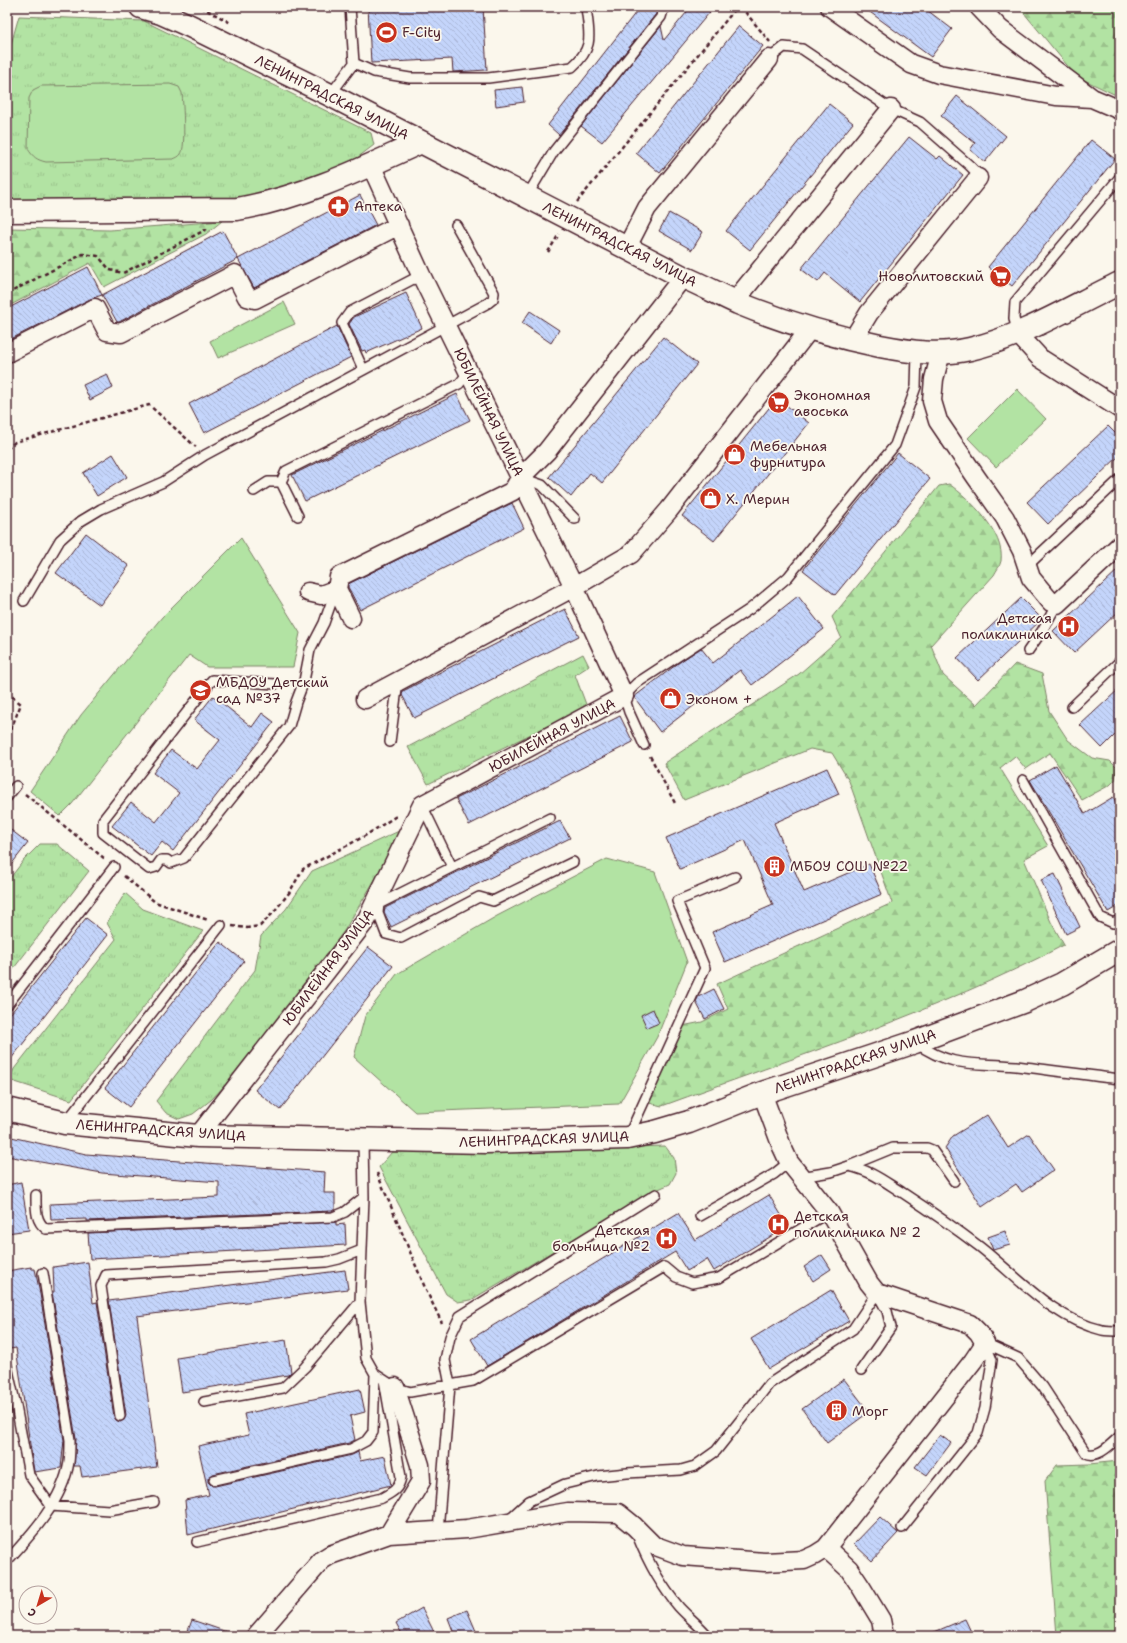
<svg xmlns="http://www.w3.org/2000/svg" width="1127" height="1643" font-family="'Shantell Sans',sans-serif">
	<style>
		.grass { fill: url(#grass-tufts); stroke: #7e8167 }
		.forest { fill: url(#forest-firs); stroke: #7e8167 }
		.park { fill: #b2e3a3; stroke: #7e8167 }
		.building { fill: url(#building-back-hatch); stroke: #4a1f2b }
		.lines { fill: none; stroke-linecap: round; stroke-linejoin: round }
		.lane-casing { stroke: #4a1f2b; stroke-width: 12 }
		.street-casing { stroke: #4a1f2b; stroke-width: 21 }
		.secondary-casing { stroke: #4a1f2b; stroke-width: 25 }
		.path { stroke: #4a1f2b; stroke-width: 2.5; stroke-dasharray: 4 3; stroke-linecap: butt }
		.lane { stroke: #fbf7ec; stroke-width: 9 }
		.street { stroke: #fbf7ec; stroke-width: 18 }
		.secondary { stroke: #fbf7ec; stroke-width: 22 }
		.labels { text-anchor: middle; stroke-width: 3.5; stroke-linejoin: round; paint-order: stroke }
		.poi-label { font-size: 14px; fill: #4a1f2b; stroke: #fbf7ec; text-anchor: start }
		.street-label { font-size: 14px; fill: #4a1f2b; stroke: #fbf7ec }
	</style>
	<defs>
		<pattern id="grass-tufts" width="24" height="20" patternUnits="userSpaceOnUse"><rect width="24" height="20" fill="#b2e3a3"/><path d="M3 7l-1-3M5 7V3M7 7l1-3M15 17l-1-3M17 17v-4M19 17l1-3" fill="none" stroke="#9bc28c"/></pattern>
		<pattern id="forest-firs" width="22" height="20" patternUnits="userSpaceOnUse"><rect width="22" height="20" fill="#b2e3a3"/><path d="M5 1l3.5 6h-7zM16 11l3.5 6h-7z" fill="#9bc28c"/></pattern>
		<pattern id="building-back-hatch" width="6" height="6" patternUnits="userSpaceOnUse"><rect width="6" height="6" fill="#c4d5fb"/><path d="M-1 5l2 2M0 0l6 6M5-1l2 2" fill="none" stroke="#aab6d7"/></pattern>
	</defs>
	<rect width="100%" height="100%" fill="#fbf7ec"/>
	<filter id="ink" filterUnits="userSpaceOnUse"><feTurbulence type="fractalNoise" baseFrequency=".025" numOctaves="2"/><feDisplacementMap in="SourceGraphic" scale="8" xChannelSelector="R" yChannelSelector="G"/><feConvolveMatrix kernelMatrix="1 2 1 2 8 2 1 2 1" color-interpolation-filters="sRGB"/></filter>
	<g filter="url(#ink)">
		<path class="grass" d="M19 16 144 21 371 133 374 145 357 158 269 198 7 201V58Z
			M583 654 589 666 575 675 587 707 428 784 408 747Z
			M399 831 382 868 344 931 231 1079 211 1100 193 1114 179 1119 166 1113 156 1101 255 970 261 936 286 909 312 871Z
			M40 844H57L89 871 7 977V882L24 860Z
			M125 893 143 909 203 931 71 1100 9 1080 14 1069 116 939 107 923Z
			M665 1146 674 1158 676 1173 670 1184 654 1191 471 1300 458 1302 446 1294 379 1167 392 1152 600 1150 633 1147Z"/>
		<path class="forest" d="M1019 7H1120V97L1076 76Z
			M222 221 206 234 104 287 90 263 7 307V228L110 230Z
			M949 484C970 499 1005 533 1001 561 1000 566 996 571 994 575L931 645 943 675 976 705 1015 664 1042 674 1049 711 1068 740 1092 758 1110 761 1117 768 1115 780 1110 785 1082 800 1050 753 1026 769 1015 756 1000 768 1048 846 1024 859 1051 922 1064 945C936 1012 798 1056 662 1106L649 1103 682 1026 702 1022 728 1009 717 984 892 903 849 781 832 753 810 749 684 800 664 763 799 674 841 637 832 617 939 486Z
			M1120 1461V1636H1057L1045 1481 1057 1465 1089 1464Z"/>
		<path class="park" d="M170 84 179 87 182 93C183 104 186 147 181 154 179 157 176 158 173 159L46 162C37 160 33 157 28 149L29 98 33 90 41 86Z
			M284 302 295 324 218 358 210 341Z
			M1017 389 1046 419 996 467 968 438Z
			M241 538 300 633 293 667H207L189 655 72 804 60 816 30 791 81 715 162 617Z
			M607 859 655 872 687 962 657 1037 619 1104 415 1112 354 1057 365 1016 397 974 497 916Z"/>
		<path class="building" d="M368 7H483L487 70 453 72 452 59 371 63Z
			M640 7 658 8 656 14 559 135 548 125Z
			M691 7H714L602 142 581 126 661 26 664 40Z
			M863 7H923L952 29 931 57Z
			M739 26 763 46 660 173 636 153Z
			M522 87 524 102 496 106 494 90Z
			M957 96 1006 136 985 162 970 150 975 143 941 116Z
			M829 104 853 123 750 250 726 231Z
			M909 137 937 159 940 156 963 175 860 302 825 273 818 282 801 269Z
			M1091 140 1115 159 1012 286 988 267Z
			M360 195 376 225 254 288 238 259Z
			M669 213 703 232 692 250 659 231Z
			M223 231 238 259 119 322H117L102 295Z
			M88 267 102 295 90 299 7 341V309Z
			M406 293 422 328 366 353 365 350 362 351 349 324 354 317Z
			M530 311 559 330 551 343 522 323Z
			M337 326 351 357 204 433 189 404Z
			M663 337 697 364 602 483 590 473 571 497 549 477Z
			M107 374 113 388 90 400 83 385Z
			M457 394 470 420 305 501 292 475Z
			M777 398 809 423 714 541 682 516Z
			M1108 426 1120 438V455L1048 524 1027 502Z
			M898 453 930 479 835 595 803 570Z
			M113 454 127 477 97 496 83 473Z
			M512 503 524 528 360 610 348 587V584Z
			M86 533 129 566 100 605 56 573Z
			M1120 568V610L1074 653 1053 631Z
			M798 596 824 629 752 685 740 670 660 732 634 697 681 661 701 648 713 663Z
			M1021 598 1042 619 978 680 957 658Z
			M565 609 579 636 414 718 402 695 403 691Z
			M1120 688V730L1102 748 1080 725Z
			M213 696 252 727 262 713 274 722 173 851 162 842 151 856 112 826 131 802 156 822 179 793 153 773 171 750 197 769 220 740 194 720Z
			M620 716 633 742 469 825 456 799Z
			M1056 765 1085 814 1113 797 1120 809V905L1108 912 1030 780Z
			M827 768 839 794 774 823 804 892 869 864 882 894 725 962 712 932 773 905 745 840 680 869 666 838Z
			M560 821 570 838 391 927 384 912 385 908Z
			M7 827 28 843 7 870Z
			M1055 874 1080 927 1066 934 1041 880Z
			M86 918 108 935 7 1064V1018Z
			M220 942 244 961 129 1107 105 1088Z
			M368 947 393 966 280 1110 255 1090Z
			M714 989 724 1009 705 1019 696 1002 698 997Z
			M653 1009 659 1023 647 1028 641 1015Z
			M987 1115 1008 1148 1029 1134 1054 1170 1022 1192 1016 1184 982 1207 945 1148 953 1136Z
			M7 1136 86 1154 325 1172 324 1193H335V1209L332 1211 87 1221V1219L51 1220 50 1204 219 1197V1182L102 1173 7 1156Z
			M21 1182 29 1230 7 1233V1185Z
			M769 1195 788 1226 714 1271 707 1259 687 1271 675 1252 487 1366 471 1339 678 1213 695 1240Z
			M336 1222V1225L345 1224 346 1245 90 1259 88 1233Z
			M1005 1231 1010 1245 993 1250 988 1237Z
			M822 1255 831 1269 813 1281 804 1267Z
			M88 1262 93 1303 97 1302 114 1417 116 1420 120 1422 124 1420 126 1415 109 1301 345 1270 348 1289 137 1316 157 1467 82 1477 80 1466H74L76 1439 52 1292H54L53 1267Z
			M31 1267 32 1269H35L40 1294 64 1440 61 1468 34 1472 16 1348 10 1349 7 1327V1271Z
			M831 1290 849 1321 769 1369 751 1339Z
			M286 1340 291 1372 288 1375 182 1392 177 1358Z
			M844 1379 869 1412 827 1443 802 1409Z
			M360 1389 365 1412 350 1416 355 1440 349 1443 213 1474 208 1478V1482L212 1486H215L352 1455 358 1452 360 1461 385 1456 391 1485 188 1535 185 1500 209 1495 198 1446 249 1435 244 1414Z
			M940 1435 951 1443 927 1475 915 1467Z
			M880 1517 898 1533 872 1561 854 1544Z
			M422 1608 436 1636H403L396 1623Z
			M467 1610 476 1631 462 1636H455L448 1618Z
			M965 1619 973 1636H925Z
			M192 1620 233 1634 232 1636H186Z"/>
		<g class="lines">
			<defs>
				<path id="lane" d="M769 59 784 47 802 49 891 109 920 122 969 165 976 172 978 178
					M354 63 374 72 410 78H488L572 67C595 47 589 34 586 7
					M330 95 354 63 350 7
					M527 196 554 151 661 17 664 7
					M1017 333 1014 318 1015 302 1120 177
					M363 369 342 323 350 312 421 275
					M522 478 542 485 575 519
					M254 491 268 482H281
					M298 516 281 482 286 471 459 384 469 372
					M1027 566 1120 479
					M24 601 60 540 81 521 101 509 163 482 205 455 488 303 493 299 494 293 456 225
					M1028 651 1042 631 1057 604
					M275 684 212 680 103 820V833L149 869 156 867 161 860H167L171 863 184 858 289 726 296 702 304 681 310 650 324 623 336 589
					M1072 707 1120 661
					M390 742 398 681
					M644 745 629 712 624 696 637 683 750 609 788 577 895 445 916 387 917 353
					M1023 780 1100 917 1113 923 1120 920
					M7 797 16 786
					M422 805 452 867
					M550 818 379 904 378 913 386 934 401 938 479 897 493 901 573 862
					M7 1005 114 867
					M916 1043C953 1069 975 1062 1016 1066 1051 1070 1085 1075 1120 1079
					M66 1122 221 925
					M628 1137 705 968 677 901 735 877
					M363 1140 364 1197 360 1302 366 1358 375 1374 395 1387 410 1392 473 1381 664 1267 676 1277 692 1283 719 1278 829 1212
					M849 1166C870 1170 885 1182 903 1193 929 1210 955 1228 980 1247 1018 1277 1053 1319 1102 1330 1108 1331 1114 1331 1120 1331
					M800 1177 831 1172 849 1166 893 1148H927L932 1150 954 1181
					M36 1195C36 1208 35 1221 46 1229L333 1217 345 1212 364 1197
					M700 1216 774 1174 789 1162
					M985 1343 1018 1358 1043 1387 1086 1453C1098 1459 1111 1444 1120 1436
					M7 1366 16 1406 29 1475 51 1506 109 1510 154 1502
					M204 1402 283 1388 305 1367 360 1302
					M120 1416 101 1286 106 1275 326 1262 339 1259 362 1250
					M214 1480 351 1449 366 1441 373 1432 375 1374
					M509 1519 529 1501 565 1484 598 1476 627 1473 681 1470 695 1466 716 1451 769 1384 853 1329 877 1293 887 1311 891 1327 861 1370
					M902 1528 978 1433 985 1408 992 1360 985 1343
					M438 1531 450 1385 445 1360 450 1337 460 1316 656 1194
					M638 1537C648 1562 661 1586 679 1607 688 1617 699 1625 708 1636
					M197 1542 382 1498C393 1492 399 1489 401 1477L384 1380
					M7 1561C32 1534 63 1500 69 1462 70 1455 70 1447 70 1440L43 1273"/>
				<path id="street" d="M830 7 911 64 939 74 1056 96 1092 98
					M979 7 1000 29 1092 98 1120 110
					M627 247 647 208 769 59
					M738 303 742 292 891 109
					M1017 333 1040 358 1120 409
					M854 341 858 331 869 313 978 178
					M7 353 95 308 107 331 121 333 235 274 247 297 255 299 399 225
					M941 353 934 379 932 401 938 421 976 477 1005 518 1022 551 1031 578 1051 602 1057 604 1120 545
					M308 592 321 595 337 589
					M351 618 337 589 339 577 513 491 520 478 547 451 683 277
					M365 699 574 587 631 554 669 510 810 329
					M198 1136 367 919 422 805 624 696 574 587 421 275 371 165
					M389 1534 467 1529 568 1512 618 1513 634 1526 653 1545 683 1556 765 1562 804 1560 815 1555 826 1548 973 1361 985 1343 979 1333 970 1324 877 1293 869 1283 829 1212 789 1162 782 1147 762 1093
					M826 1548 849 1569 861 1587 881 1620 884 1636
					M256 1636 322 1560 330 1555 389 1534 421 1481 420 1465 395 1387"/>
				<path id="secondary" d="M141 7 161 13 188 25 330 95 683 277C702 285 720 295 738 303 784 322 832 336 880 346 911 352 939 356 970 349 1022 337 1072 306 1120 283
					M7 211 237 209C302 198 362 169 421 142
					M7 1109 65 1123 198 1136 486 1142 627 1138 655 1132 689 1122 762 1093 915 1042 1025 1001 1062 984 1120 950"/>
			</defs>
			<use href="#lane" class="lane-casing"/>
			<use href="#street" class="street-casing"/>
			<use href="#secondary" class="secondary-casing"/>
			<path class="path" d="M201 7 231 23
				M741 7 770 42
				M577 202 737 7
				M548 252 559 234
				M7 294 83 254 98 256 110 270 123 273 207 229
				M7 449 15 442 149 405 196 447
				M7 692 21 704 7 739
				M650 756 676 805
				M25 794 105 859
				M124 876 155 902 208 920
				M232 926 247 928 260 926 272 914 289 893 303 869 363 837 398 815
				M377 1173 426 1290 442 1323"/>
			<use href="#lane" class="lane"/>
			<use href="#street" class="street"/>
			<use href="#secondary" class="secondary"/>
		</g>
	</g>
	<defs>
		<symbol id="stadium-disc" viewBox="-11 -11 22 22"><circle r="9.5" fill="#c8321e" stroke="#fbf7ec"/><path d="M0-5a6.5 5 0 1 0 0 10a6.5 5 0 1 0 0-10ZM-3.5-1.8h7v3.6h-7Z" fill="#fff"/></symbol>
		<symbol id="pharmacy-disc" viewBox="-11 -11 22 22"><circle r="9.5" fill="#c8321e" stroke="#fbf7ec"/><path d="M-2-6h4v4h4v4h-4v4h-4v-4h-4v-4h4Z" fill="#fff"/></symbol>
		<symbol id="supermarket-disc" viewBox="-11 -11 22 22"><circle r="9.5" fill="#c8321e" stroke="#fbf7ec"/><path d="M-6-5.5h2.5l.6 2H6L4.5 2H-2.5L-4.4-4H-6ZM-1.5 3.2a1.3 1.3 0 1 0 .1 0ZM3 3.2a1.3 1.3 0 1 0 .1 0Z" fill="#fff"/></symbol>
		<symbol id="shop-disc" viewBox="-11 -11 22 22"><circle r="9.5" fill="#c8321e" stroke="#fbf7ec"/><path d="M-5-2.5h2.3a2.7 3.5 0 0 1 5.4 0H5L5.5 6h-11ZM-1.5-2.5h3a1.5 2.3 0 0 0-3 0Z" fill="#fff"/></symbol>
		<symbol id="hospital-disc" viewBox="-11 -11 22 22"><circle r="9.5" fill="#c8321e" stroke="#fbf7ec"/><path d="M-5-5h3v3.5h4V-5h3V5h-3V1.5h-4V5h-3Z" fill="#fff"/></symbol>
		<symbol id="school-disc" viewBox="-11 -11 22 22"><circle r="9.5" fill="#c8321e" stroke="#fbf7ec"/><path d="M0-5L7-2L0 1L-7-2ZM-4 1L0 2.5L4 1V4Q0 6-4 4Z" fill="#fff"/></symbol>
		<symbol id="building-disc" viewBox="-11 -11 22 22"><circle r="9.5" fill="#c8321e" stroke="#fbf7ec"/><path d="M-4-6H4V6H1V3H-1V6H-4ZM-2.5-4.3h1.7v1.8h-1.7ZM.8-4.3h1.7v1.8H.8ZM-2.5-1h1.7V.8h-1.7ZM.8-1h1.7V.8H.8Z" fill="#fff"/></symbol>
	</defs>
	<g fill-rule="evenodd">
		<use href="#stadium-disc" x="374" y="20" width="25" height="25"/>
		<use href="#pharmacy-disc" x="326" y="194" width="25" height="25"/>
		<use href="#supermarket-disc" x="988" y="264" width="25" height="25"/>
		<use href="#supermarket-disc" x="766" y="390" width="25" height="25"/>
		<use href="#shop-disc" x="722" y="442" width="25" height="25"/>
		<use href="#shop-disc" x="698" y="486" width="25" height="25"/>
		<use href="#hospital-disc" x="1056" y="614" width="25" height="25"/>
		<use href="#school-disc" x="188" y="678" width="25" height="25"/>
		<use href="#shop-disc" x="658" y="686" width="25" height="25"/>
		<use href="#building-disc" x="762" y="854" width="25" height="25"/>
		<use href="#hospital-disc" x="766" y="1212" width="25" height="25"/>
		<use href="#hospital-disc" x="654" y="1226" width="25" height="25"/>
		<use href="#building-disc" x="824" y="1398" width="25" height="25"/>
	</g>
	<g class="labels">
		<g class="poi-label">
			<text x="402" y="37">F-City</text>
			<text x="354" y="211">Аптека</text>
			<text x="984" y="281" text-anchor="end">Новолитовский</text>
			<text x="794" y="400">Экономная<tspan x="794" dy="16">авоська</tspan></text>
			<text x="750" y="451">Мебельная<tspan x="750" dy="16">фурнитура</tspan></text>
			<text x="726" y="504">Х. Мерин</text>
			<text x="1052" y="623" text-anchor="end">Детская<tspan x="1052" dy="16">поликлиника</tspan></text>
			<text x="216" y="687">МБДОУ Детский<tspan x="216" dy="16">сад №37</tspan></text>
			<text x="686" y="704">Эконом +</text>
			<text x="790" y="871">МБОУ СОШ №22</text>
			<text x="794" y="1221">Детская<tspan x="794" dy="16">поликлиника № 2</tspan></text>
			<text x="650" y="1235" text-anchor="end">Детская<tspan x="650" dy="16">больница №2</tspan></text>
			<text x="852" y="1416">Морг</text>
		</g>
		<g class="street-label">
			<text transform="translate(332 97) rotate(27)" y="5">ЛЕНИНГРАДСКАЯ УЛИЦА</text>
			<text transform="translate(620 244) rotate(27)" y="5">ЛЕНИНГРАДСКАЯ УЛИЦА</text>
			<text transform="translate(489 412) rotate(64)" y="5">ЮБИЛЕЙНАЯ УЛИЦА</text>
			<text transform="translate(552 735) rotate(-28)" y="5">ЮБИЛЕЙНАЯ УЛИЦА</text>
			<text transform="translate(328 967) rotate(-53)" y="5">ЮБИЛЕЙНАЯ УЛИЦА</text>
			<text transform="translate(855 1061) rotate(-19)" y="5">ЛЕНИНГРАДСКАЯ УЛИЦА</text>
			<text transform="translate(161 1130) rotate(4)" y="5">ЛЕНИНГРАДСКАЯ УЛИЦА</text>
			<text transform="translate(544 1139) rotate(-2)" y="5">ЛЕНИНГРАДСКАЯ УЛИЦА</text>
		</g>
	</g>
	<rect width="1127" height="1643" fill="none" stroke="#fbf7ec" stroke-width="24"/>
	<rect x="12" y="12" width="1103" height="1619" fill="none" stroke="#4a1f2b" stroke-width="1.5" filter="url(#ink)"/>
	<g transform="translate(38 1605) rotate(218)"><circle r="19" fill="#fbf7ec" stroke="#b4a19f"/>
	<path d="M0-3L7 15L0 10L-7 15Z" fill="#c8321e"/>
	<text y="-6" font-size="11" font-weight="bold" text-anchor="middle" fill="#4a1f2b">С</text>
	</g>
</svg>
